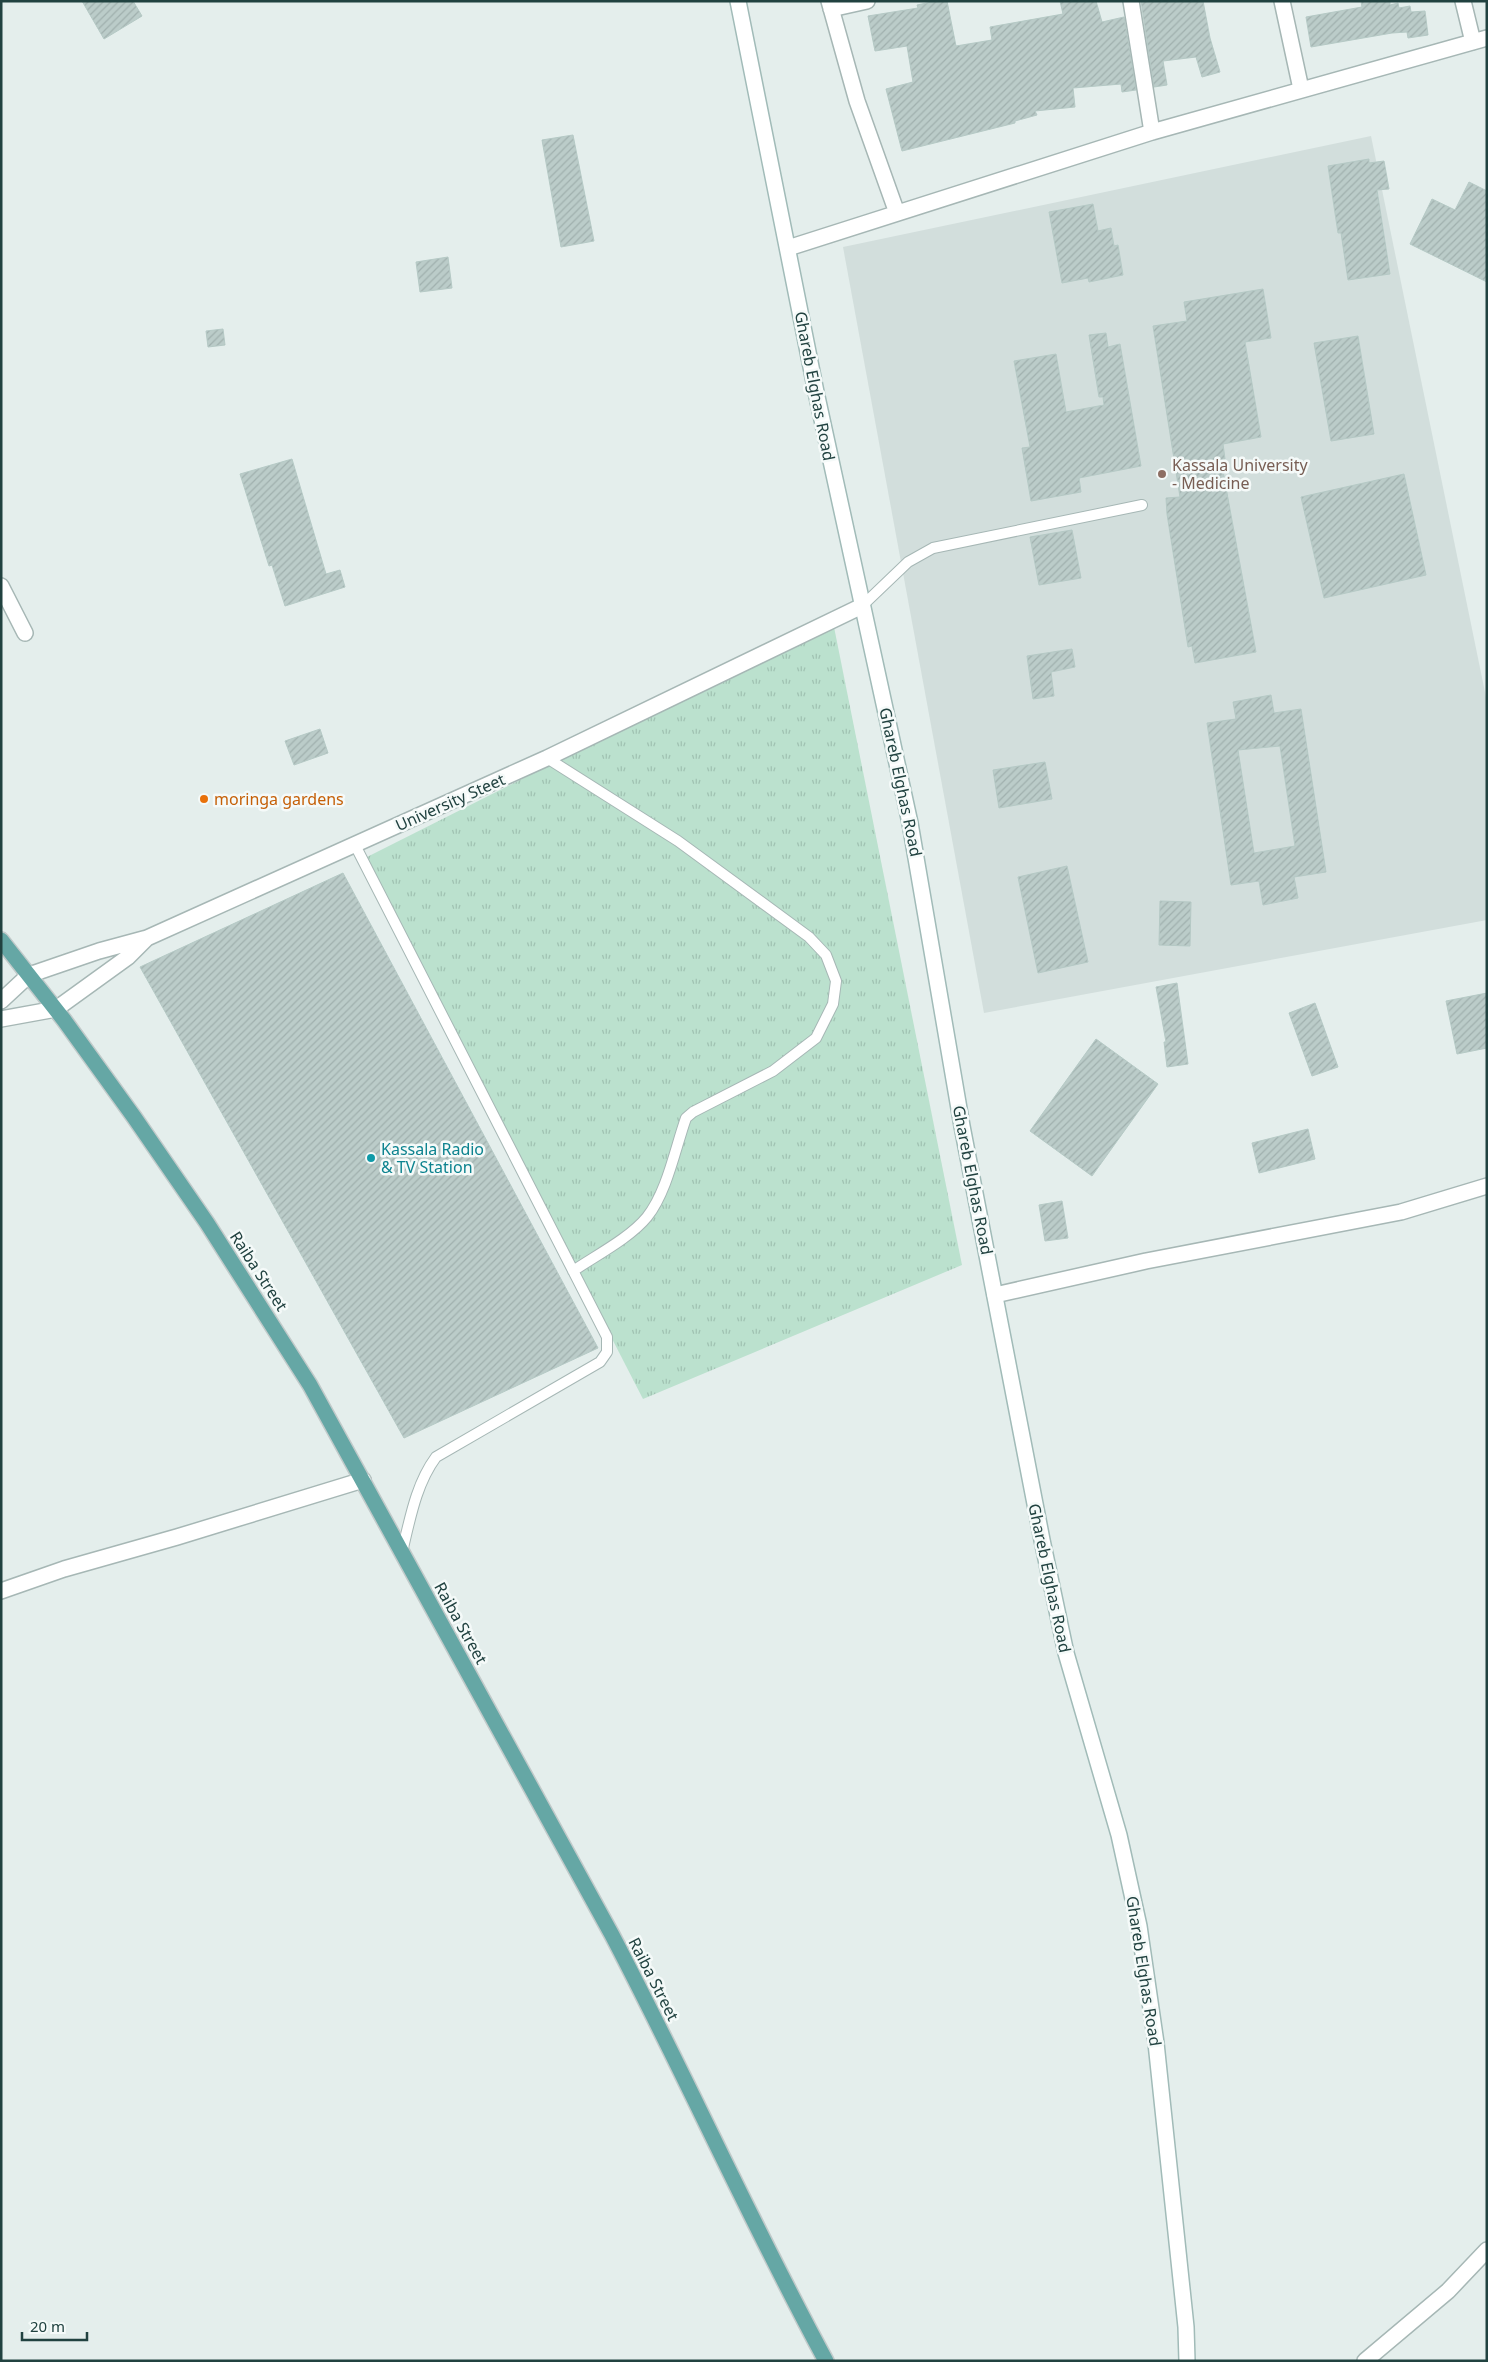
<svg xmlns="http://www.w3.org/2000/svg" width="1488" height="2362" font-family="'Noto Sans',sans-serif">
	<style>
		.built { fill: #d2dedc }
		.park { fill: url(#park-tufts) }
		.building { fill: url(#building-hatch); stroke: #b5c9c5; fill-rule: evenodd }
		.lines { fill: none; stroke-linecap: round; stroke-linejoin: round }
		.service-casing { stroke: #a6b7b5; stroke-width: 12 }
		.minor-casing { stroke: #a6b7b5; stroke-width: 18 }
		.tertiary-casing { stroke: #a6b7b5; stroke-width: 18 }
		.secondary-casing { stroke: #a1bbb8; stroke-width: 18 }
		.primary-casing { stroke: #c1caca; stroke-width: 18 }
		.service { stroke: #fff; stroke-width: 10 }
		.minor { stroke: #fff; stroke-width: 15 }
		.tertiary { stroke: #fff; stroke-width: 15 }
		.secondary { stroke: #fff; stroke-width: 15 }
		.primary { stroke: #65a7a5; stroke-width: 15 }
		.education-dot { fill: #8d6e63; stroke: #f5faf9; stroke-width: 2 }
		.food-dot { fill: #e8710a; stroke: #f5faf9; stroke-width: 2 }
		.culture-dot { fill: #0f9aa8; stroke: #f5faf9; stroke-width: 2 }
		.labels { text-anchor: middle; stroke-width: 5; stroke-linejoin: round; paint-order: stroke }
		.street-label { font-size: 16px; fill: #214240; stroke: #f5faf9 }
		.education-label { font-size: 16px; fill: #785e54; stroke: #f5faf9; text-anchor: start }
		.food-label { font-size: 16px; fill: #c56008; stroke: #f5faf9; text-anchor: start }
		.culture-label { font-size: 16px; fill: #0d838f; stroke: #f5faf9; text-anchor: start }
	</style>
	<defs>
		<pattern id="park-tufts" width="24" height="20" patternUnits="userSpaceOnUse" patternTransform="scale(1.25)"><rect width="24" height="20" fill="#bbe1ce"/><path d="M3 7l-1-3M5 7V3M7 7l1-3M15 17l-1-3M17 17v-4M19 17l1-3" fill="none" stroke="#a0c2b2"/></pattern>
		<pattern id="building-hatch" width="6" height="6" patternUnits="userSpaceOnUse" patternTransform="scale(1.25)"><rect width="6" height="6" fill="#bbccc9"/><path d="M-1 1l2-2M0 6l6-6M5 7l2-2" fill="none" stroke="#a0b0ae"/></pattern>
	</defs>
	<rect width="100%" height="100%" fill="#e4eeec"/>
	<path class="built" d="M1371 136 1487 702V920L984 1013 843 247Z"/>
	<path class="park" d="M833 622 962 1265 643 1399 365 858Z"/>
	<path class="building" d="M82 1H133L142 16 104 39Z
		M936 1H947L956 46 992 40 990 27 1063 14 1060 1H1096L1102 22 1124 17 1136 90 1122 92 1121 84 1073 88 1075 107 1035 111 1037 115 1015 121V123L902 151 886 89 913 82 907 46 875 51 868 16 918 8 917 5Z
		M1141 1H1203L1210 38 1220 72 1202 77 1196 57 1163 61 1167 85 1154 87Z
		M1361 1H1390V5L1398 3 1399 8 1410 6 1411 12 1425 11 1428 35 1408 38 1407 32 1392 33 1311 47 1306 17 1362 7Z
		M573 135 594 241 561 247 542 140Z
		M1369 159V163L1384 161 1389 189 1377 190 1390 274 1348 280 1341 233H1338L1328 166Z
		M1469 182 1487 191V282L1410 244 1432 199 1455 210Z
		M1093 204 1098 231 1111 228 1114 246 1118 245 1123 275 1089 282 1088 278 1062 283 1049 212Z
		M448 257 452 288 420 292 416 262Z
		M1263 289 1271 338 1245 342 1261 437 1223 444 1225 459 1221 460 1256 652 1195 663 1192 646 1188 647 1167 514 1166 498 1180 497 1153 326 1187 321 1184 302Z
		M223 329 225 345 208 347 206 331Z
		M1106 333 1108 347 1120 344 1141 466 1079 478 1081 492 1031 501 1022 448 1030 447 1014 361 1056 354 1066 412 1104 405 1103 397H1099L1089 335Z
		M1358 336 1374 434 1331 441 1314 343Z
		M292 459 326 574 340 570 345 587 285 606 272 565 269 566 240 474Z
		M1404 474 1426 575 1324 598 1301 497Z
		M1072 530 1081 578 1039 585 1030 537Z
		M1072 649 1075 667 1051 672 1054 696 1033 699 1027 656Z
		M1271 695 1274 713 1301 709 1326 872 1294 877 1298 898 1263 905 1259 881 1231 885 1207 723 1236 719 1233 702ZM1280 746 1295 846 1254 853 1238 750Z
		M320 729 328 753 294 765 285 741Z
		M1045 762 1052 799 999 808 993 770Z
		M1067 866 1088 962 1038 973 1018 877Z
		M343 873 598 1348 404 1438 140 967Z
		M1160 901 1191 902 1190 946 1159 945Z
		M1177 983 1188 1064 1167 1067 1164 1042H1166L1156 987Z
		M1487 993V1048L1457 1054 1446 1001Z
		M1315 1003 1338 1067 1312 1076 1289 1013Z
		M1096 1039 1158 1084 1092 1176 1030 1131Z
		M1308 1129 1315 1159 1259 1173 1252 1143Z
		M1062 1201 1068 1238 1045 1241 1039 1205Z"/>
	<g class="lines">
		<defs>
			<path id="service" d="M862 606 908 562 933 548 1142 505
				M547 758 678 841 809 937 826 955 836 981 833 1004 816 1038 773 1071 693 1112 686 1118C675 1149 667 1192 647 1217 630 1238 595 1256 573 1271
				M355 845 607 1337V1352L600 1362 436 1457C416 1484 410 1519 402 1552"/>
			<path id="minor" d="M829 1 857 101 897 213
				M1131 1 1152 132
				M1282 1 1301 89
				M1463 1 1473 42
				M831 9 867 1
				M788 248 1152 132 1487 38
				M1 586 25 633
				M29 975 99 951 147 938 547 758 862 606
				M56 1009 128 957 147 938
				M995 1295 1146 1261 1401 1212 1487 1186
				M1 1591 64 1569 177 1537 363 1480
				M1365 2361 1448 2291 1487 2250"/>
			<path id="tertiary" d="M1 1001 29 975
				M1 1019 56 1009"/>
			<path id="secondary" d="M738 1 816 392 910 823 962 1126 1042 1540 1066 1653 1119 1835 1139 1926 1156 2043 1186 2327 1187 2361"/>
			<path id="primary" d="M1 940 64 1020 134 1117 207 1223 310 1385 612 1935C686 2076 750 2221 826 2361"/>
		</defs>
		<use href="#service" class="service-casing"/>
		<use href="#minor" class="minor-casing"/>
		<use href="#tertiary" class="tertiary-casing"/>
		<use href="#secondary" class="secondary-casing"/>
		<use href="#primary" class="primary-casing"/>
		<use href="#service" class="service"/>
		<use href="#minor" class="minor"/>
		<use href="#tertiary" class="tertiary"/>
		<use href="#secondary" class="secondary"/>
		<use href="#primary" class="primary"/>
	</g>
	<circle class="education-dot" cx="1162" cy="474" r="5"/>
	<circle class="food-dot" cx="204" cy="799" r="5"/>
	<circle class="culture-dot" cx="371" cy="1158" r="5"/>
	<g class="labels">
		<g class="street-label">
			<text transform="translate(815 386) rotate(79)" y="6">Ghareb Elghas Road</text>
			<text transform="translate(901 782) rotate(78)" y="6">Ghareb Elghas Road</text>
			<text transform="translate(450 802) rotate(-24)" y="6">University Steet</text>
			<text transform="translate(973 1180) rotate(79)" y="6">Ghareb Elghas Road</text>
			<text transform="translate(259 1271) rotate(57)" y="6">Raiba Street</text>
			<text transform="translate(1050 1578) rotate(78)" y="6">Ghareb Elghas Road</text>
			<text transform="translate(461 1623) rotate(61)" y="6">Raiba Street</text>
			<text transform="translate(1144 1971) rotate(81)" y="6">Ghareb Elghas Road</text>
			<text transform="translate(654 1979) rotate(63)" y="6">Raiba Street</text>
		</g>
		<g class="education-label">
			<text x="1172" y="471">Kassala University<tspan x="1172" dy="18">- Medicine</tspan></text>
		</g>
		<g class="food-label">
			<text x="214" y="805">moringa gardens</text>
		</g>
		<g class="culture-label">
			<text x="381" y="1155">Kassala Radio<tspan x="381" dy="18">&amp; TV Station</tspan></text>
		</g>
	</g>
	<rect width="1488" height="2362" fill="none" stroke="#214240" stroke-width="5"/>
	<path d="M22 2332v8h65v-8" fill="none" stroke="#214240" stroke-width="2.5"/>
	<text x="30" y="2332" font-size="15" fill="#214240" stroke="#f5faf9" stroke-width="4" paint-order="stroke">20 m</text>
</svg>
